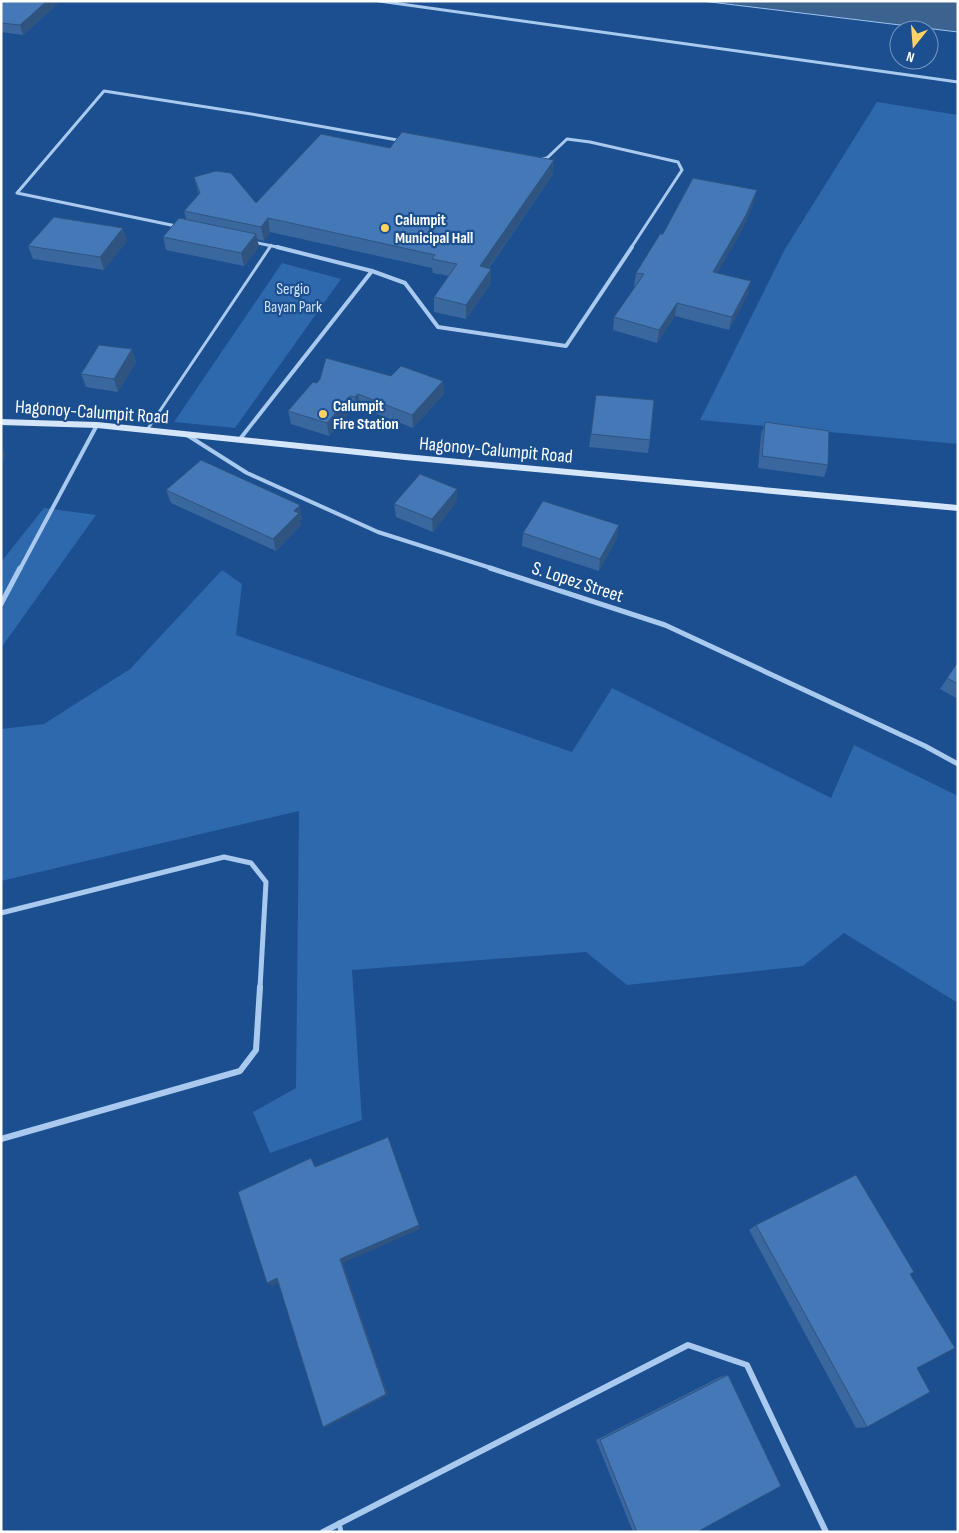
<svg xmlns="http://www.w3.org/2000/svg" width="959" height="1533" font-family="'Sofia Sans Condensed',sans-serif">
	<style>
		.green { fill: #2e69ad }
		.water { fill: #3c6290; stroke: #9cc4f0 }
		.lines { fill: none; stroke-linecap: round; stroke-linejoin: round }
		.lane-far2 { stroke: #a9c9ee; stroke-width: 2.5 }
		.lane-far1 { stroke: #a9c9ee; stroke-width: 3 }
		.lane { stroke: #a9c9ee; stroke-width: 5 }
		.street-far3 { stroke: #a9c9ee; stroke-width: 3 }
		.street-far2 { stroke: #a9c9ee; stroke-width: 4 }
		.street-far1 { stroke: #a9c9ee; stroke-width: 5 }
		.street { stroke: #a9c9ee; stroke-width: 6 }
		.secondary { fill: #d6e6fa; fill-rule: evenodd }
		.wall { fill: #3a679d }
		.shaded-wall { fill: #305480 }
		.building { fill: #4478b7; stroke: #305480 }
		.poi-dot { fill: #ffd166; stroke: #1b4f8f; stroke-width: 2 }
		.labels { text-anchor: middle; stroke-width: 4.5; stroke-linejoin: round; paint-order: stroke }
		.far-poi-label { font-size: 16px; font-weight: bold; fill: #fff; stroke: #1b4f8f; text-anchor: start }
		.far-park-label { font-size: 16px; fill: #cfe3fa; stroke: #1b4f8f }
		.street-label { font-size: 19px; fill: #fff; stroke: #1b4f8f }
	</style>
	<rect width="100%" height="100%" fill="#1b4f8f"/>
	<path class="green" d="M877 102 958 115V444L700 420 785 249Z
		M282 263 341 279 235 428 174 422Z
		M44 508 96 515 1 648V562Z
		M222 570 242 584 236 635 572 752 612 688 831 798 854 745 958 796V1003L844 933 803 966 627 985 586 952 352 970 362 1120 270 1153 253 1112 296 1088 299 811 1 881V729L44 724 130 669Z"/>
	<path class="water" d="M702 1H958V32Z"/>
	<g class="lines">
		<path class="lane-far2" d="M269 248 271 245"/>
		<path class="lane-far1" d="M147 430 270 247"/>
		<path class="lane" d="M339 1523 341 1532"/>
		<path class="street-far3" d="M379 1 958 82
			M282 248 17 193 104 91 257 115 476 154 530 161 547 158 567 139 590 142 678 162 682 170 631 248"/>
		<path class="street-far2" d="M277 247 372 271 405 283 438 327 566 346 632 247
			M187 435 247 473 378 532 494 569
			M240 439 372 271
			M20 569 97 425"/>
		<path class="street-far1" d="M490 568 665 625 925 746 958 764
			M1 604 20 568
			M1 913 224 857 251 863 266 882 260 988"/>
		<path class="street" d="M1 1139 240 1071 256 1050 260 987
			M323 1532 688 1345 747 1365 826 1532"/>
		<path class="secondary" d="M1 419 97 422 405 454 958 505V511L405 460 97 428 1 425Z"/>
	</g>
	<path class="wall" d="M1 1H61L23 35 1 32Z
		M390 148 553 174 489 268 491 283 466 319 434 312V297L449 276 433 273 432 268 270 232 264 241 257 239 259 247 244 266 166 250 163 237 186 219 184 211 199 195 194 177 256 203Z
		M754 203 743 228 717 273 748 294 729 330 675 316 657 343 613 330 614 317 636 286H634L636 273 663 234Z
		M127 241 104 270 33 259 28 246Z
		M132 349 136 362 118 392 86 387 81 374Z
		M391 376 443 381 444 394 413 428 360 407 357 410 352 409 329 436 291 424 288 411 317 383Z
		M765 422 828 465 824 477 758 468 761 435Z
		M591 434 650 440 648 453 589 447Z
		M166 490 302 518 300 520 301 525 276 551 171 503Z
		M457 501 433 532 396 517 394 504Z
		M523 533 617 538 599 571 522 546Z
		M958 662V699L940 689Z
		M756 1225 910 1274 917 1368 867 1427 856 1428 749 1230Z
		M728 1375 697 1532H633L596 1440 720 1377Z"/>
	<path class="shaded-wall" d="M47 1H61L23 35 20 25Z
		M554 160 553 174 480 280V266Z
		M757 190 754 203 743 228 710 285 713 272Z
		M268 218 270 232 264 241 261 227Z
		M123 228 127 241 104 270 100 257Z
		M256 234 259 247 244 266 241 253Z
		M491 269V283L466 319V305Z
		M751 281 748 294 729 330 732 317Z
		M677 303 675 316 657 343 659 330Z
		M132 349 136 362 118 392 114 379Z
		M443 381 444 394 413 428 412 415Z
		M358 394 360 407 357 410 355 397Z
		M350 396 352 409 329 436 327 423Z
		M1 445 6 455 1 465Z
		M457 489V501L433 532 432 519Z
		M300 505 302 518 300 520 301 525 276 551 273 539Z
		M619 525 617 538 599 571 600 559Z
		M419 1225 420 1229 343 1263 388 1395 326 1427H323L340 1259Z
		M277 1278 282 1282 272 1286 267 1283Z"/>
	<path class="building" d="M1 1H47L20 25 1 23Z
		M402 132 554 160 480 266 491 269 466 305 434 297 457 264 432 259 435 255 268 218 261 227 184 211 200 193 194 177 216 171 231 173 256 203 321 134 390 148Z
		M693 178 757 190 746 215 713 272 751 281 732 317 677 303 659 330 614 317 644 274 636 273 660 234H663Z
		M54 217 123 228 100 257 28 246Z
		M179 218 256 234 241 253 163 237Z
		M99 345 132 349 114 379 81 374Z
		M326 358 391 376 401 366 443 381 412 415 358 394 355 397 350 396 327 423 288 411 313 382 317 383 320 379Z
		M596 395 654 400 650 440 591 434Z
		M765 422 829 431 828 465 762 456Z
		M201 460 300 505 294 511 299 513 273 539 166 490Z
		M420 474 457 489 432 519 394 504Z
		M543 501 619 525 600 559 523 533Z
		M958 662V684L947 678Z
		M388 1137 419 1225 340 1259 386 1394 323 1427 277 1278 267 1283 238 1192 311 1158 315 1167Z
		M856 1175 914 1272 910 1274 955 1348 917 1368 930 1392 867 1427 756 1225Z
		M728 1375 781 1486 697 1532H637L600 1440Z"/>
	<g class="poi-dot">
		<circle cx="385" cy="228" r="5"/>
		<circle cx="323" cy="414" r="5"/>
	</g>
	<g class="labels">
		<g class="far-poi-label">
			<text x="395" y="225">Calumpit<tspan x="395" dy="18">Municipal Hall</tspan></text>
			<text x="333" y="411">Calumpit<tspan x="333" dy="18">Fire Station</tspan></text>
		</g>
		<g class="far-park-label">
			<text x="293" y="294">Sergio<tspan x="293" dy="18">Bayan Park</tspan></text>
		</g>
		<g class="street-label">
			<text transform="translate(92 411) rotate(4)" y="7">Hagonoy-Calumpit Road</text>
			<text transform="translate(496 449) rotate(5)" y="7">Hagonoy-Calumpit Road</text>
			<text transform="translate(578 581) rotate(18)" y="7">S. Lopez Street</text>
		</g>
	</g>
	<rect width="959" height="1533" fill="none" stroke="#ffffff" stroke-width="5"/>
	<g transform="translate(914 45) rotate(197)"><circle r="24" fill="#1b4f8f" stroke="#7695bc"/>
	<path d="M0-4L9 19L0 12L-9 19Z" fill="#ffd166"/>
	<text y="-8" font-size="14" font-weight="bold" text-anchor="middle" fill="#ffffff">N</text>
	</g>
</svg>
